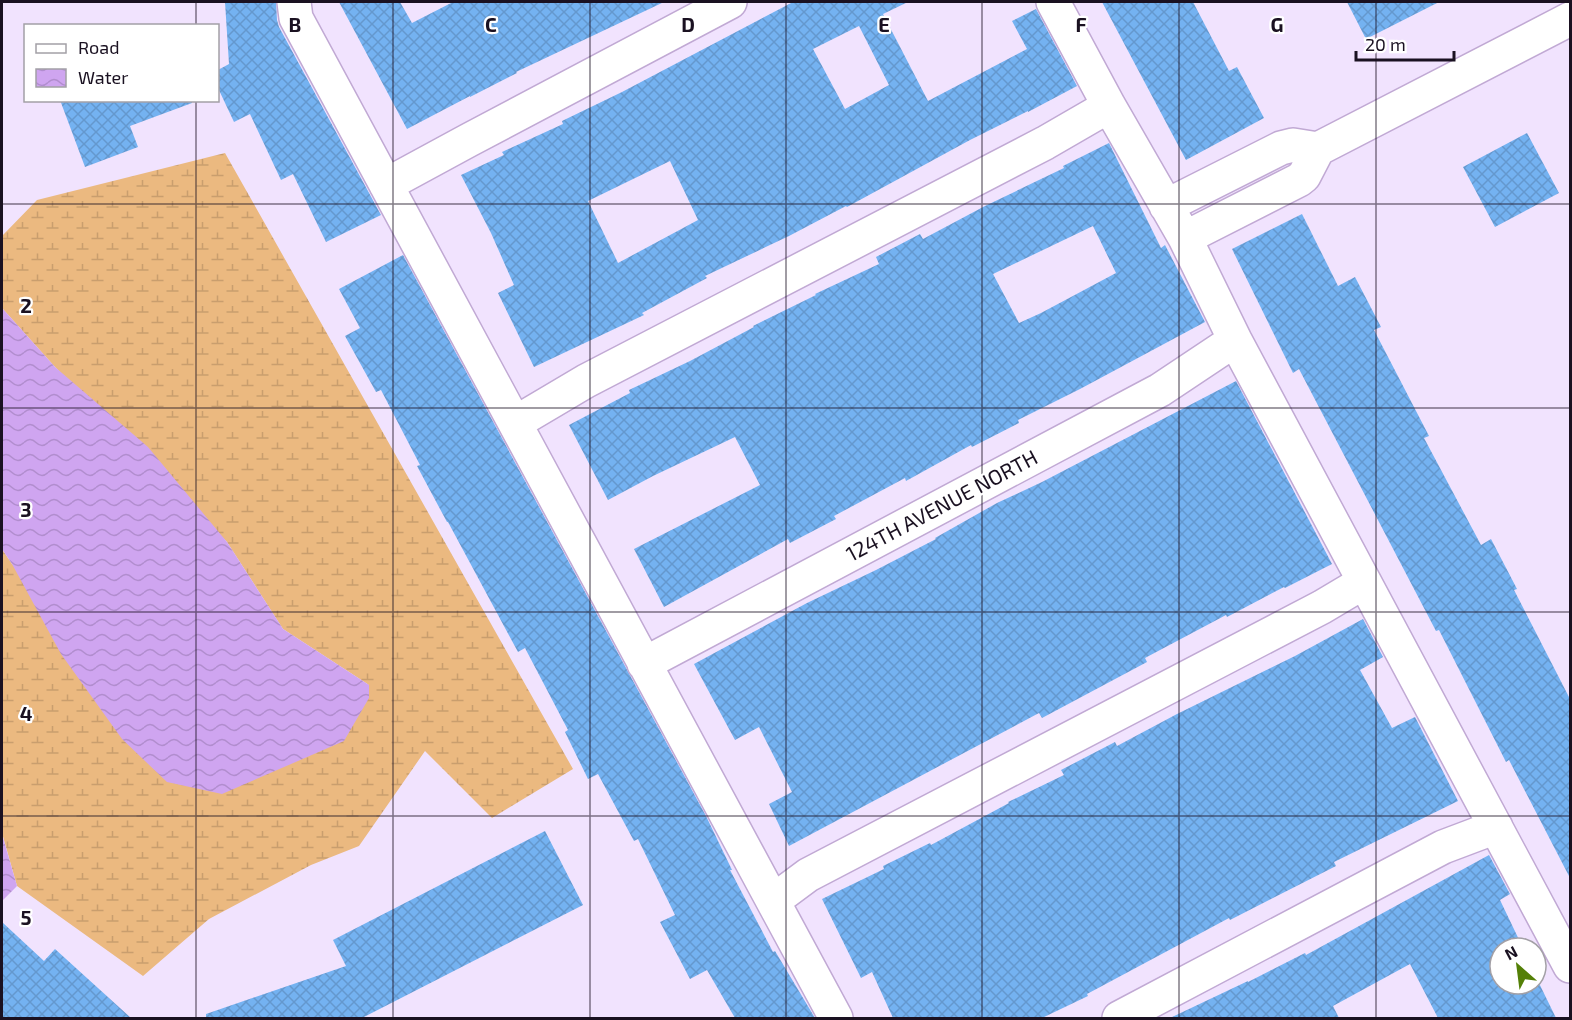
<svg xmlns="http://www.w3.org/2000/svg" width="1572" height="1020" font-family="'Exo 2',sans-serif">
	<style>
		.wetland { fill: url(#wetland-marsh) }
		.water { fill: url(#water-waves) }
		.building { fill: url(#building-cross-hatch); fill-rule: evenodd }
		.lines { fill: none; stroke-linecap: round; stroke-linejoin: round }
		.minor-casing { stroke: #c1a9d4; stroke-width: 36 }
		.minor { stroke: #fff; stroke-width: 33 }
		.grid { fill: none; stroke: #1a1121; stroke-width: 1.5; stroke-opacity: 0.55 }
		.labels { text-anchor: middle; stroke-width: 4.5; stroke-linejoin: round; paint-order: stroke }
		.street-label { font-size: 21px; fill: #1a1121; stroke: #fff }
		.grid-label { font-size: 20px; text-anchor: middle; font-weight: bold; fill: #1a1121; stroke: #fff; stroke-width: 4.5; stroke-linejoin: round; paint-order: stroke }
	</style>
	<defs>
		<pattern id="wetland-marsh" width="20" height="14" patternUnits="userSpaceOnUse" patternTransform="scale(1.5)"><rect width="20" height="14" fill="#ebb980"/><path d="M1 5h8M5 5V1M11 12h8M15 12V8" fill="none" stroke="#c99e6e"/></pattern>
		<pattern id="water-waves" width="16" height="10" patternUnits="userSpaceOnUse" patternTransform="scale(1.5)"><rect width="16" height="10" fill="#cfa5f0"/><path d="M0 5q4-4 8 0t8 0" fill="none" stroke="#b18dce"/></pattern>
		<pattern id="building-cross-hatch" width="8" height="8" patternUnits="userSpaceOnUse" patternTransform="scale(1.5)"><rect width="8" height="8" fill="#74b2f1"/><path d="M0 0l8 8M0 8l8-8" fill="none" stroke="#6498ce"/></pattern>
	</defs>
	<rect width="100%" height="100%" fill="#f1e3fe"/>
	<path class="wetland" d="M225 153 573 769 492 818 425 751 359 846 311 865 209 919 143 976 17 886 2 833V549L12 564 369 685 283 629 227 542 55 367 2 308V236L37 200Z"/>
	<path class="water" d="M2 308 55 367 148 447 227 542 283 629 369 685V698L344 741 222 794 167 782 122 739 61 654 12 564 2 549Z
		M2 834 17 886 2 901Z"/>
	<path class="building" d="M225 2H276L277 20 279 27 381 215 326 242 293 174 281 180 250 114 234 122 218 88V70L229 64Z
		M339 2H400L412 23 453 2H664L516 72 517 73 470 97V96L407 129Z
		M793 2H908L883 14 928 101 1027 49 1012 21 1036 9 1077 86 1028 112V111L970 140 847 207 846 206 789 236 705 276 707 278 642 313 644 315 534 367 498 293 514 285 491 233 461 175 504 155 502 152 563 124 562 121 622 92ZM859 26 889 85 845 109 813 49ZM670 161 698 220 618 263 588 201Z
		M1102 2H1193L1229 71 1237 67 1264 118 1186 160Z
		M1347 2H1439L1366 39Z
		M60 100H192V103L130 126 138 147 85 167Z
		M1527 133 1559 193 1495 227 1463 167Z
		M1109 143 1161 248 1165 245 1205 322 1080 389 1018 420 1019 423 972 447 971 445 906 481 905 478 834 516 836 519 790 543 788 539 664 607 634 549 760 485 735 437 653 476 608 500 569 425 630 393 629 390 690 361 754 327 753 326 816 295 815 294 879 264 876 257 920 234 923 239 985 206 1064 168 1063 166ZM1093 226 1116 273 1041 313 1019 323 993 274Z
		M1302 214 1338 286 1355 277 1381 327 1374 330 1429 436 1424 438 1481 545 1491 539 1517 589 1514 590 1570 699V878L1509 760 1506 762 1439 630 1436 631 1299 369 1293 373 1232 249Z
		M403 255 706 816 732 870H730L773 952 775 951 815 1018H735L707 970 690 979 660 922 675 915 638 839 634 841 598 774 588 779 565 732 568 730 525 648 518 652 448 522H447L417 466 420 465 381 390 376 392 345 336 360 328 339 289Z
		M1236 381 1332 564 1285 588 1284 587 1227 617 1226 615 1145 658 1147 662 1042 718 1039 713 789 846 769 804 792 792 759 727 735 740 694 664 807 603 876 570 936 539 935 538 997 503 1042 482Z
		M1363 619 1383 657 1360 670 1392 728 1415 717 1458 801 1334 862 1336 866 1230 920 1229 918 1087 994 1088 996 1042 1018H893L872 972 861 978 822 899 884 869 883 866 930 843 931 845 1009 803 1008 802 1064 775 1061 770 1115 742 1117 746 1177 714 1295 656Z
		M545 831 583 905 362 1018H206V1014L346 966 333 940Z
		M1489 855 1510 894 1500 900 1523 948H1500V984H1536V977L1556 1018H1438L1410 964 1333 1006 1339 1018H1170L1248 981V982L1305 953 1306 955Z
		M2 922 44 961 55 949 131 1018H2Z"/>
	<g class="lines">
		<defs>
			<path id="minor" d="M294 2 296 18 836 1018
				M1053 2 1109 106 1185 238 1235 340 1570 966
				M386 185 469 140 730 2
				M1166 206 1281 148 1293 145 1318 149
				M1185 238 1299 180 1304 176 1318 149 1570 19
				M515 423 586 381 1045 143 1109 106
				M644 664 1160 390 1235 340
				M773 901 808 875 1322 607 1364 582
				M1119 1018 1443 847 1496 827"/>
		</defs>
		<use href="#minor" class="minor-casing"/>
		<use href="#minor" class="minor"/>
	</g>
	<path class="grid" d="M196 2V26M393 2V1018M590 2V1018M786 2V1018M982 2V1018M1179 2V1018M1376 2V1018M196 100V1018M2 204H1570M2 408H1570M2 612H1570M2 816H1570"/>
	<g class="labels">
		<g class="street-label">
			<text transform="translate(942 506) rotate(-28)" y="7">124TH AVENUE NORTH</text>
		</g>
	</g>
	<g class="grid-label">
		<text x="295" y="32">B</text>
		<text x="491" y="32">C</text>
		<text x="688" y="32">D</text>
		<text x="884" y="32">E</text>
		<text x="1081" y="32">F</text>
		<text x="1277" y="32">G</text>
		<text x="26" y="313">2</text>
		<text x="26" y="517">3</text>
		<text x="26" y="721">4</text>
		<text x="26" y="925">5</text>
	</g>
	<rect width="1572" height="1020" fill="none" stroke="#1a1121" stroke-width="6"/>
	<rect x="24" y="24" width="195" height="78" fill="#ffffff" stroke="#a3a0a6" stroke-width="1.5"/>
	<rect x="36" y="44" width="30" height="9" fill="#ffffff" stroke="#a3a0a6" stroke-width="1.5"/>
	<text x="78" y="54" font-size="18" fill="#1a1121">Road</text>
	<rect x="36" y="69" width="30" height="18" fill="url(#water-waves)" stroke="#a3a0a6" stroke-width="1.5"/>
	<text x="78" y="84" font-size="18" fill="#1a1121">Water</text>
	<g transform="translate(1518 966) rotate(332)"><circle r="28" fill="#ffffff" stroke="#a3a0a6" stroke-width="1.5"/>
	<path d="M0-4.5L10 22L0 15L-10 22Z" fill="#548007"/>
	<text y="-9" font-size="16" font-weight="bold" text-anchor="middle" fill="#1a1121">N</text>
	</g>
	<path d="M1356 51v9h98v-9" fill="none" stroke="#1a1121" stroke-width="3"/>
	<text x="1365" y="51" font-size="18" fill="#1a1121" stroke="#ffffff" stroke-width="4.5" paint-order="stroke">20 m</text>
</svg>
